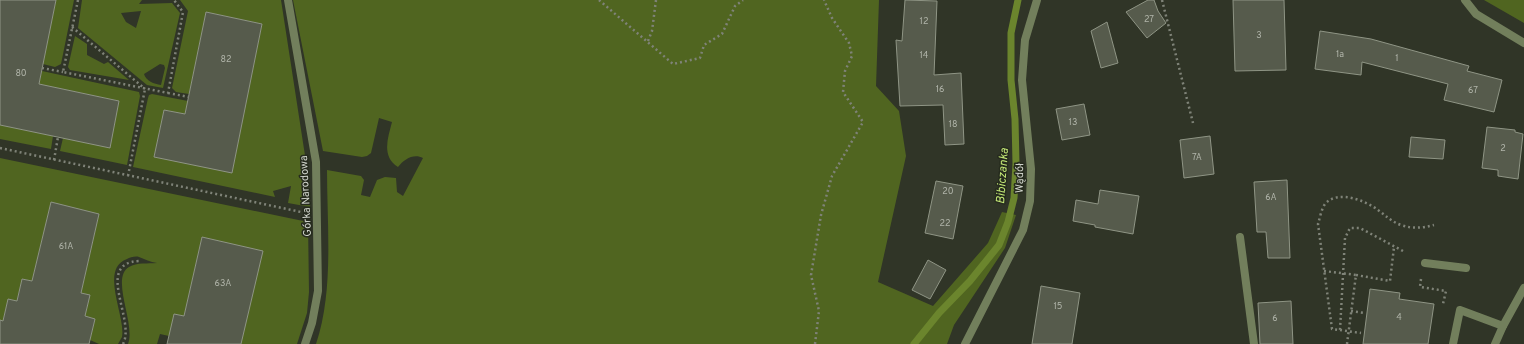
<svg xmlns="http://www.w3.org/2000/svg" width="1524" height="344" font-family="Overpass,sans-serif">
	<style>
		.green { fill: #506520; fill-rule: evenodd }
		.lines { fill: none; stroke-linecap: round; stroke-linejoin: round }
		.stream { stroke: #6b852d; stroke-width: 7 }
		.building { fill: #565b4c; stroke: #8f9585 }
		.path { stroke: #7f8378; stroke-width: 2.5; stroke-dasharray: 2 3; stroke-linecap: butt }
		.service { stroke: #727f5c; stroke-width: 8 }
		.minor { stroke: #727f5c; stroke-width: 8 }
		.tertiary { stroke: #727f5c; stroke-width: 8 }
		.labels { text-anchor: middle; stroke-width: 3; stroke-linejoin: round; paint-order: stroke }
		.number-label { font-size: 9px; fill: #b1b5aa }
		.street-label { font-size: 11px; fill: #cfd3ca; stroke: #262b1e }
		.water-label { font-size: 12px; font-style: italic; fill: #c6eb78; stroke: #262b1e }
	</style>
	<rect width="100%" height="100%" fill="#303527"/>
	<path class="green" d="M56 0H74L61 64 55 67 43 64Z
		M82 0H142L139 4 172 3 180 13 163 88 147 85 78 28ZM141 11 136 28 126 22 121 13ZM160 64 164 65 165 68 161 85C154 84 146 81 144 74Z
		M180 0H281L306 162 310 207 288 203 291 186 273 191 275 197 133 167 148 98 149 95 152 94 188 101 185 114 164 110 154 157 232 172 262 24 206 12 189 94 176 92 172 88 188 11Z
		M293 0H879L876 86 899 111 906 156 878 282 933 306 988 243 1002 212 1016 215 1005 248 954 325 947 344H316C334 291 327 226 327 170L361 176 364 180 361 195 370 197 377 180 385 177 396 178 397 192 403 196 423 158C414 153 404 159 398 167 381 156 388 138 392 122L379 118 371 153 367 156 362 157 323 151Z
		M1484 0H1524V23Z
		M75 36 87 44V55L104 64 108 62 129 80 70 70 68 67Z
		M42 71 139 92 140 96 127 165 60 151 63 138 110 147 119 101 39 84Z
		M0 125 53 136 51 149 0 139Z
		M0 158 308 222 309 292 307 313 297 344H241L202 237 184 316 169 336 160 334 157 344H128C136 324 110 278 129 267 137 262 148 264 157 263 150 262 145 259 139 257 136 256 130 257 127 259 99 269 126 316 122 337L118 344H99L90 340 95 319 85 316 90 295 81 293 99 214 51 202 32 281 22 279 17 301 8 299 3 321 0 320Z"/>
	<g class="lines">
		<path class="stream" d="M914 344 939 313 970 281 999 245 1008 222 1014 198 1016 164 1015 119 1011 80V33L1018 0"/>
	</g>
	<path class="building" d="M0 0H56L39 84 119 101 110 148 0 125Z
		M905 0 937 1 934 75 961 73 964 144 945 145 943 105 900 106 896 40 902 41Z
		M1148 0H1154L1158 11 1166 23 1147 38 1126 12Z
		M1233 0H1284L1286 70 1235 71Z
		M206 12 262 24 232 173 154 157 164 110 185 114Z
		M1107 22 1118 63 1101 68 1091 31Z
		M1320 31 1371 39 1469 66 1467 71 1502 80 1494 112 1444 100 1448 84 1362 62 1361 75 1315 69Z
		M1084 104 1090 135 1062 140 1056 109Z
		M1487 127 1515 130V132L1523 134 1518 179 1498 176V170L1482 168Z
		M1210 136 1214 174 1184 178 1180 140Z
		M1411 137 1445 140 1443 159 1409 157Z
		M1287 180 1290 258H1268L1266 232H1257L1254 182Z
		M936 181 963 186 953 239 925 233Z
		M1100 190 1139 196 1133 234 1095 227V225L1073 221 1076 200 1098 204Z
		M51 202 99 214 81 293 90 295 85 316 95 319 89 344H0V320L3 321 8 299 17 301 22 279 32 281Z
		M202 237 263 251 241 344H167L174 314 184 316Z
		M928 260 946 270 930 299 912 290Z
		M1041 286 1080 293 1072 344H1032Z
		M1370 289 1400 293 1399 299 1434 304 1428 344H1363Z
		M1291 301 1293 344H1260L1258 303Z"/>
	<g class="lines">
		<path class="path" d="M78 0 63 72 168 93 183 12 174 0
			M599 0 673 64 700 58 704 45 722 34 735 6 743 0
			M1162 0 1193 123
			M72 27 145 89
			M648 41 652 31 656 0
			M42 68 63 72
			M168 93 189 97
			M0 148 301 212
			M54 160 58 137
			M128 176 145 89
			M1403 251 1360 228H1350L1345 238 1340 330 1332 329 1318 224C1320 218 1321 210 1325 204 1338 189 1366 201 1378 210 1386 216 1392 222 1401 225 1413 229 1422 228 1434 225
			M1324 271 1356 275 1347 344
			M1356 275 1390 281 1394 247
			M1421 279 1420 287 1446 291 1443 304
			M1351 311 1364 313
			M1340 330 1361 333
			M123 344C136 320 94 263 139 261
			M815 344 819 311 811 275 821 215 832 176 863 122 843 92 845 71 852 56 849 43 832 18 824 0"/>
		<path class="service" d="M288 0 316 162 318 291 312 323 305 344
			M1240 237 1254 344
			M1425 263 1466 268
			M1453 344 1460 310 1503 326"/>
		<path class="minor" d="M965 344 1023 230 1030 201 1031 169 1022 80 1025 40 1037 0"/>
		<path class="tertiary" d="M1465 0 1476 14 1524 43
			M1495 344 1503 326 1524 288"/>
	</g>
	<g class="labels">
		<g class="number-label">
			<text x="1149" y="22">27</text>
			<text x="924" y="24">12</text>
			<text x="1259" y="38">3</text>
			<text x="1340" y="57">1a</text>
			<text x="924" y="58">14</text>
			<text x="1397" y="61">1</text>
			<text x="226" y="62">82</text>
			<text x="21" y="76">80</text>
			<text x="940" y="92">16</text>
			<text x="1473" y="93">67</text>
			<text x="1073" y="125">13</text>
			<text x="953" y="127">18</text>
			<text x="1503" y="151">2</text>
			<text x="1197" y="160">7A</text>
			<text x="948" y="194">20</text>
			<text x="1271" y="200">6A</text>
			<text x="945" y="226">22</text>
			<text x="66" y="249">61A</text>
			<text x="223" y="286">63A</text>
			<text x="1058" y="309">15</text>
			<text x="1399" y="320">4</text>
			<text x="1275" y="321">6</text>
		</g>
		<g class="street-label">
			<text transform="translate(1019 178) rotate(-89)" y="4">Wądół</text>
			<text transform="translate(305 196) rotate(-93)" y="4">Górka Narodowa</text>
		</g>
		<g class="water-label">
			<text transform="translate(1002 176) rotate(-86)" y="4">Bibiczanka</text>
		</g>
	</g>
</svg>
